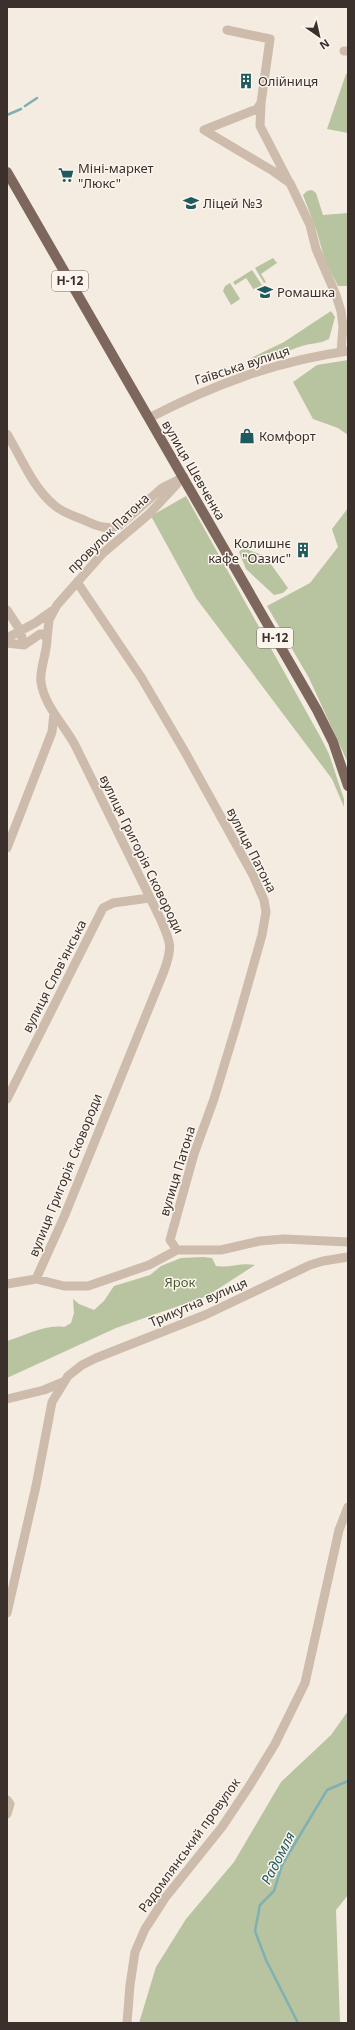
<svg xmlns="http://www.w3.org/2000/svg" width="355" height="2030" font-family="'Noto Sans',sans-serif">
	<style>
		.green { fill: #b8c4a0 }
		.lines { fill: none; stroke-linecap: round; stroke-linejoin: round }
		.stream { stroke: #7fb0b2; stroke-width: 2.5 }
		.minor { stroke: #cdbbac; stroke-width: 9 }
		.primary { stroke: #7d675c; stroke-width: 10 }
		.labels { text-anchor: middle; stroke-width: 3; stroke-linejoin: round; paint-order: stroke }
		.shield { fill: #fbf5ee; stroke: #756b66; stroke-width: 1 }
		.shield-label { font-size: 12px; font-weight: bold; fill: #3b302b }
		.poi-label { font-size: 13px; fill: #3b302b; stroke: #fbf5ee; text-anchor: start }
		.street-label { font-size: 13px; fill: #3b302b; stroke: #fbf5ee }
		.park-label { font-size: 13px; fill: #4a5a2e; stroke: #fbf5ee }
		.water-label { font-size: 14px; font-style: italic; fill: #1f5a5e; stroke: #fbf5ee }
	</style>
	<rect width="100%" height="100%" fill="#f4ebe1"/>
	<path class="green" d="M346 74H348V133L327 129Z
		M312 190 316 193 323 215 348 213V286H338L325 261 317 232 303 195 307 191Z
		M273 258 277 263 261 274 266 282 264 283 255 268Z
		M252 270 262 285 254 290 246 278 235 285 233 282Z
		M230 283 240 299 231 305 223 291 225 286Z
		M331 311 335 317 329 339C320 344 312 343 302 346 284 352 266 362 247 362L253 357 284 342Z
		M348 360V435L338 428 313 419 293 382 317 365Z
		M186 496 321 738 329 754 344 799V807L332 779 196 598 151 516Z
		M348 508V763L309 678 267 606 310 583 338 547 332 529Z
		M243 548 265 556 288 588 283 593 274 595 246 569 239 552Z
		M203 1257 212 1258 216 1266C229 1268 242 1262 255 1265L207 1296 116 1328 7 1378V1341C25 1336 44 1324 64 1327L71 1323 74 1313 73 1299 79 1304 94 1310 104 1301 114 1286 150 1275 161 1266 181 1258Z
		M348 1711V1895L336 1910 340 2023H139L156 1967 186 1919 234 1862 281 1782 331 1735Z"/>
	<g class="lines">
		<path class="stream" d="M25 106 37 98
			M7 115 21 109
			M298 2023 266 1960 255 1931 260 1905 274 1891 282 1865 327 1790 348 1781"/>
		<path class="minor" d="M227 30 270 39 261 103 257 109 204 130 273 171 290 183 310 225 316 249 336 295 341 311 343 326 341 352
			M344 51H348
			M261 104 260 126 289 182
			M149 418C213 385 276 361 348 351
			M7 434C21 457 33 488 54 505 63 513 74 516 84 520 96 526 107 530 119 526L162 488 184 477
			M77 582 141 677 185 752 253 875 264 900 266 912 262 935 237 1023 214 1099 194 1154 170 1240 177 1250
			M7 610 20 630 24 645 40 634H43L47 639C47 653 39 671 41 682 44 705 64 725 75 745L160 918C171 943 173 946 164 971L64 1217 36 1279
			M7 638 35 623 52 611
			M47 639 49 620 57 605 103 553 149 514 177 484
			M7 643 24 645
			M7 848 52 732 54 713
			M7 1099 103 908 113 903 149 898
			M7 1284 36 1279 64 1286H88L149 1265 177 1250H221L260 1241 284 1239 348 1242
			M7 1399 44 1390 63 1382
			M7 1613 36 1486 52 1402 68 1376 82 1365 96 1358 205 1315 310 1265 323 1261 348 1257
			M7 1800 10 1804 7 1814
			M127 2023 130 1985 135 1952 145 1929 165 1898 222 1827 250 1785 275 1744 305 1683 339 1530 348 1507"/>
		<path class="primary" d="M7 172 317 710 333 742 348 786"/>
	</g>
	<defs>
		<symbol id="building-bare" viewBox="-9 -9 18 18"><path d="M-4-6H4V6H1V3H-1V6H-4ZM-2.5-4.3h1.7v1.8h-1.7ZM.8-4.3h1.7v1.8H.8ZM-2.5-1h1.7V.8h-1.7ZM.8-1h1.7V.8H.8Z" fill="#1f5a5e" stroke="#fbf5ee" stroke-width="2.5" paint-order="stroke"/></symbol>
		<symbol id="supermarket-bare" viewBox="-9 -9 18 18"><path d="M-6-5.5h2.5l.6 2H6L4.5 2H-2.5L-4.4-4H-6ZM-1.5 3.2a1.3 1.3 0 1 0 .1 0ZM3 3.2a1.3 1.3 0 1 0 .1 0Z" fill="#1f5a5e" stroke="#fbf5ee" stroke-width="2.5" paint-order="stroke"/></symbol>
		<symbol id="school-bare" viewBox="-9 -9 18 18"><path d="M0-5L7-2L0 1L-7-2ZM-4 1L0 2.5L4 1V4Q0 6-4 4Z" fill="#1f5a5e" stroke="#fbf5ee" stroke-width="2.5" paint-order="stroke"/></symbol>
		<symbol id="shop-bare" viewBox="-9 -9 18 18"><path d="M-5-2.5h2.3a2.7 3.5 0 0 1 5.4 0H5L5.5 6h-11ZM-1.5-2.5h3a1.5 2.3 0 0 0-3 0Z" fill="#1f5a5e" stroke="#fbf5ee" stroke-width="2.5" paint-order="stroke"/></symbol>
	</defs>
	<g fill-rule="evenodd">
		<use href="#building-bare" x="235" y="70" width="22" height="22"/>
		<use href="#supermarket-bare" x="55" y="164" width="22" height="22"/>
		<use href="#school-bare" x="180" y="192" width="22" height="22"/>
		<use href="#school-bare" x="254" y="281" width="22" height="22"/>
		<use href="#shop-bare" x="236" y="425" width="22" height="22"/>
		<use href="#building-bare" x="292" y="539" width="22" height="22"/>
	</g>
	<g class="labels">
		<g class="shield">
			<rect x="52" y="271" width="36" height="20" rx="3"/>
			<rect x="257" y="628" width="36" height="20" rx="3"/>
		</g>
		<g class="shield-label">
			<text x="70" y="285">Н-12</text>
			<text x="275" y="642">Н-12</text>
		</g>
		<g class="poi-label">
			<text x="258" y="86">Олійниця</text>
			<text x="78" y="173">Міні-маркет<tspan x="78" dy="15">"Люкс"</tspan></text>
			<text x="203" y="208">Ліцей №3</text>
			<text x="277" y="297">Ромашка</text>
			<text x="259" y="441">Комфорт</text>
			<text x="291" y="548" text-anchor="end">Колишнє<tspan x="291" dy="15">кафе "Оазис"</tspan></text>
		</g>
		<g class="street-label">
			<text transform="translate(242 365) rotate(-18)" y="5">Гаївська вулиця</text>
			<text transform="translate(194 470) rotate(60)" y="5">вулиця Шевченка</text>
			<text transform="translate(108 533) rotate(-44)" y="5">провулок Патона</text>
			<text transform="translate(252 850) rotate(63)" y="5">вулиця Патона</text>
			<text transform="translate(142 854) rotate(64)" y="5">вулиця Григорія Сковороди</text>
			<text transform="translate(54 976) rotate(-63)" y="5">вулиця Слов'янська</text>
			<text transform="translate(177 1171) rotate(-73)" y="5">вулиця Патона</text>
			<text transform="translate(65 1175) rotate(-68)" y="5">вулиця Григорія Сковороди</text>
			<text transform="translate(198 1302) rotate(-23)" y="5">Трикутна вулиця</text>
			<text transform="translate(189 1845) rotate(-54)" y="5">Радомлянський провулок</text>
		</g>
		<g class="park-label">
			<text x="180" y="1287">Ярок</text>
		</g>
		<g class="water-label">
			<text transform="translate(278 1858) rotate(-63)" y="5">Радомля</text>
		</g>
	</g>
	<rect width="355" height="2030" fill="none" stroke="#3b302b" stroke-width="16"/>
	<g transform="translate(319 36) rotate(146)" stroke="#fbf5ee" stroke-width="3" paint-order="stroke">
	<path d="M0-3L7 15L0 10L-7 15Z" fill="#3b302b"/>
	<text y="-6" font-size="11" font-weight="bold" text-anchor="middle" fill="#3b302b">N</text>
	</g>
</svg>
